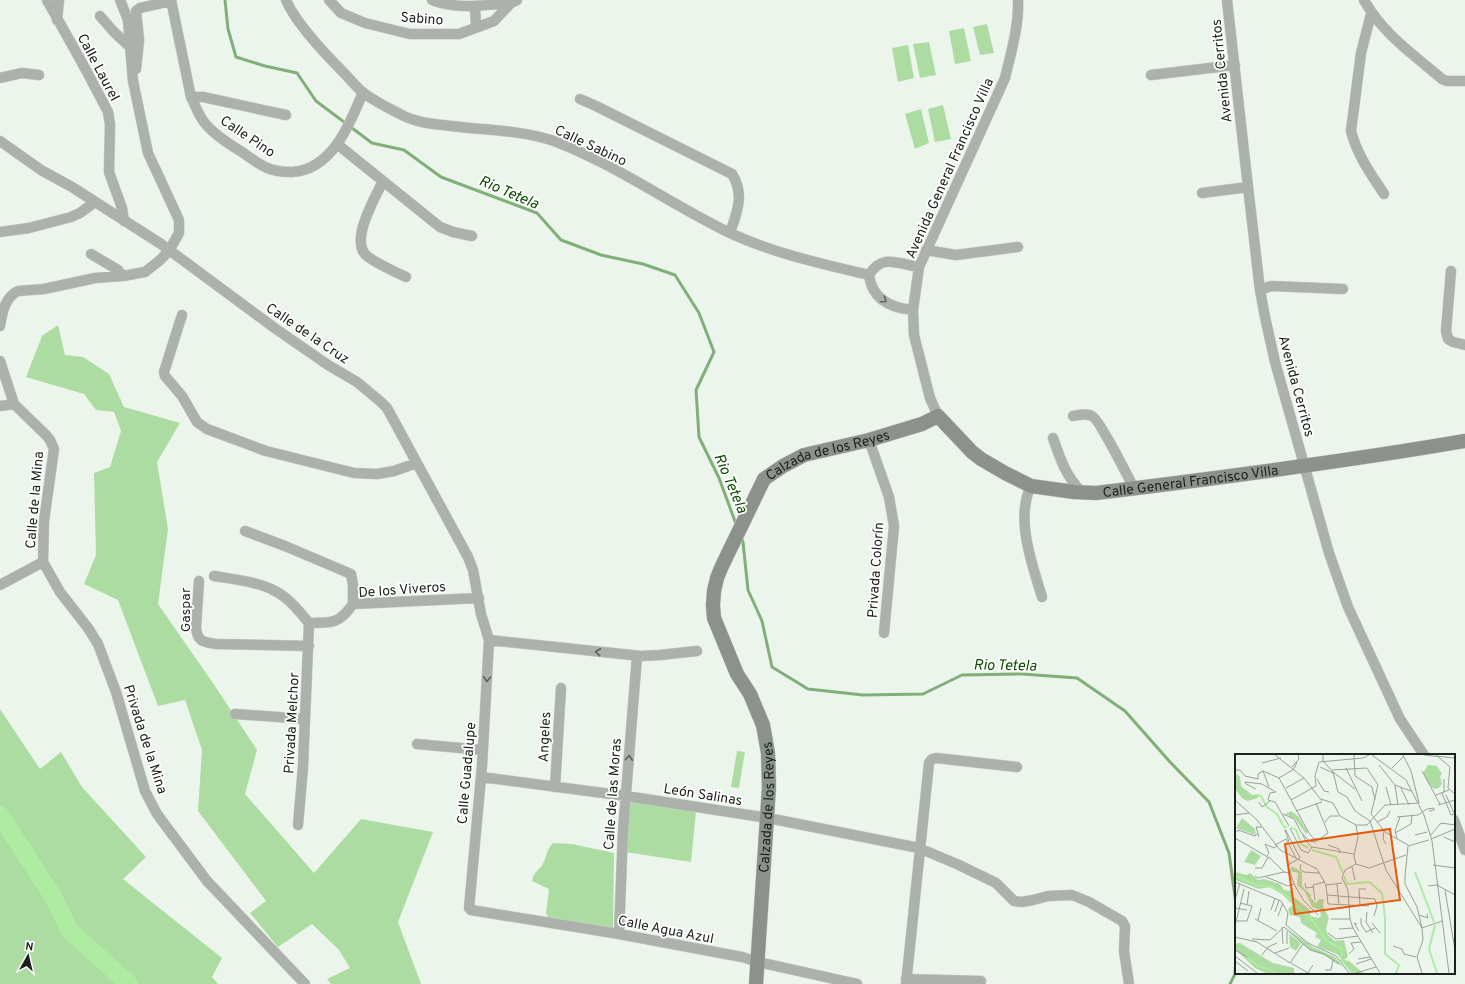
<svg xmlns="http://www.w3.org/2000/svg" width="1465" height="984" font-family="Overpass,sans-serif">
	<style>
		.green { fill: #addca3 }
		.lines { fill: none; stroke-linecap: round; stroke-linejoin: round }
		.stream { stroke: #82af79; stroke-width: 3 }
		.river { stroke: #adeca1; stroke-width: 18 }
		.street-casing { stroke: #c7cfc6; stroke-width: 11 }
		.secondary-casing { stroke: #c7cfc6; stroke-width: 15 }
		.street { stroke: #adb1ac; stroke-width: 10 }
		.secondary { stroke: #8c918b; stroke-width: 14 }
		.oneway { stroke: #5e615d }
		.labels { text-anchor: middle; stroke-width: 3.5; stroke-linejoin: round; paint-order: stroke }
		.street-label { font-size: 14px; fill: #1d201d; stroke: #fff }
		.water-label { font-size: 15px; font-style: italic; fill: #0e4b00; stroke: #fff }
		.inset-river { fill: none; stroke: #adeca1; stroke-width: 2 }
		.inset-road { fill: none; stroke: #99a099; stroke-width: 1 }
		.view { fill: #e8590c; fill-opacity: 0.15; stroke: #e8590c; stroke-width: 2 }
		.inset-edge { fill: none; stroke: #1d201d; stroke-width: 2 }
	</style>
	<rect width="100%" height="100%" fill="#ecf5eb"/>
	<path class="green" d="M987 24 994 53 980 55 973 27Z
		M964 28 971 61 955 64 949 31Z
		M929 42 936 75 920 78 913 44Z
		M908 45 914 78 898 82 892 48Z
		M943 105 951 139 935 142 928 109Z
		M921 109 929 143 915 149 905 114Z
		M58 325 65 355 83 357 109 374 124 407 180 423 157 462 168 529 158 604 215 686 257 750 245 794 314 873 361 819 433 832 398 922 421 984H331L327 979 350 968 339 950 312 924 278 947 250 913 266 901 198 811 202 750 185 700 158 706 118 600 84 584 96 555 94 473 110 467 121 431 114 412 96 410 84 394 26 377 42 336Z
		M0 709 40 769 61 752 82 787 146 857 123 879 222 958 212 977 218 984H0Z
		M737 751 745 752 739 788 731 787Z
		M629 801 696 811 691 862 625 852Z
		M553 843 572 844 614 853 613 932 552 923 546 913 549 889 532 881C534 870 541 870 544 861 548 853 546 850 553 843Z"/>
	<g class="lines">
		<path class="stream" d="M225 0 228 29 236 57 265 66 297 73 316 101 372 143 404 150 441 177 537 213 561 240 601 255 643 264 675 275 699 313 714 352 696 390 699 437 719 478 736 524
			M741 537 743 542 748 590 762 621 772 667 808 689 863 695 923 694 962 675 1022 674 1077 678 1125 711 1170 762 1209 802 1229 853 1236 904
			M1230 984 1235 974 1236 954"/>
		<path class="river" d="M0 815 54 898 70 931 129 984"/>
		<defs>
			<path id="street" d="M47 0 86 70 108 112 110 124 109 172 122 208 124 221
				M171 0 191 97C195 105 198 114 204 122 213 134 229 144 242 152 249 157 257 163 265 167 273 171 283 172 292 172 332 170 350 124 363 92
				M286 0C296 24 327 56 346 75 351 81 357 87 362 92 373 100 388 108 400 114 416 123 434 124 451 126 485 130 521 130 554 141 615 164 670 204 728 232 772 253 822 264 869 275
				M329 0 341 13 365 23 410 34H459L494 21 511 3 517 0
				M432 0C458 10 485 5 511 3
				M1227 0 1248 187 1260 290 1265 317 1275 362 1329 553 1348 607 1400 719 1424 755
				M1364 0C1382 33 1414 55 1442 79L1447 81H1465
				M475 6 476 28
				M1371 14 1361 53 1351 131C1357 155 1371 174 1384 194
				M100 16 114 32 130 47
				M57 20 59 0
				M136 69 139 40 136 11 140 8 171 1
				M1151 75 1235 65
				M0 78 22 73 39 75
				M191 97H203L286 115
				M580 99 596 106 732 174C745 195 737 212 730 233
				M0 141 41 170 72 187 161 244 276 329 328 365 357 382 381 402 387 408 468 557 473 570 481 614 489 640 482 766 469 908 471 910 619 934 742 957 758 962 857 984
				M337 144 440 227 453 232 472 236
				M383 181C375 198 350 240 366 255 372 261 397 273 406 277
				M1202 193 1248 187
				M0 232 29 228 71 217 80 213 95 202
				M926 250 956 255 1018 247
				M91 254 118 270 123 276
				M1451 271 1446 331 1448 339 1453 342 1465 345
				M1260 290 1271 286 1343 289
				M913 310C890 308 872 299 869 275 882 253 899 264 919 267
				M182 315 164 372 165 376 182 396 197 422 207 429 266 451 354 473 377 474 394 471 417 463
				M0 326C2 313 5 297 18 291L44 289 95 278 123 276 145 272 159 261 169 251 179 233V220L148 153 133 81 128 20 120 0
				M0 361 14 404 46 435 50 440 54 449 44 521 43 562 60 592 88 628 98 644 116 692 145 791 157 814 207 881 305 984
				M0 406 14 404
				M938 416 930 398 914 335 913 310 919 267 1005 78C1011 53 1019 26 1018 0
				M1073 416C1079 415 1087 413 1092 416 1099 419 1128 477 1134 488
				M1053 438C1061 461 1065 474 1082 493
				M869 440 889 497 894 526 884 633
				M1031 486C1015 518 1032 564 1042 597
				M245 531 285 546 351 574 353 585V604
				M214 576C233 579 259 582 275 591 289 598 299 611 309 623
				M199 581 196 627C197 642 204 642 216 644L309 646
				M0 585 43 562
				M309 623C332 623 339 624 353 604L479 598
				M489 640 641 656 660 655 697 651
				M235 714 305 719
				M417 744 482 750
				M481 777 626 796 768 818 919 848 959 865 996 883 1014 901 1022 902 1033 900 1048 896 1072 895 1089 902 1122 921 1125 926 1124 951 1129 984
				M555 787 561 688
				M1454 820 1465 850
				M298 825 303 767 309 623
				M619 934 623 831 637 656
				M906 979 981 981
				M906 984 929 763 932 759 936 758 1017 767"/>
			<g id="secondary">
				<path id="s1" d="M756 984 769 787 768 753 763 725 750 694 737 674 714 618 713 605 714 591 717 578 721 568 764 479 783 466 804 455 869 440 922 424 938 416 972 452 981 459 1005 473 1031 486 1074 492 1096 493C1219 478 1343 462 1465 441"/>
			</g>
		</defs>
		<use href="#street" class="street-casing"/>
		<use href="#secondary" class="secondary-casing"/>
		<use href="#street" class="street"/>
		<use href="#secondary" class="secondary"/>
	</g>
	<defs><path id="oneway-chevron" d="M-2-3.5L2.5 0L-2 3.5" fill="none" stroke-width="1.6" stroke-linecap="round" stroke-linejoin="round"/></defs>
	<g class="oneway">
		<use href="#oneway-chevron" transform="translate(884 300) rotate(35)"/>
		<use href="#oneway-chevron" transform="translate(598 652) rotate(-174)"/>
		<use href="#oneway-chevron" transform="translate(487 679) rotate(93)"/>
		<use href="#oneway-chevron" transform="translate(629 758) rotate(-85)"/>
	</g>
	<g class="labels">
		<g class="street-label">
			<text transform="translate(422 18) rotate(4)" y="5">Sabino</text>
			<text transform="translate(99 67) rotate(62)" y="5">Calle Laurel</text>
			<text transform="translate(1221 71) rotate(-96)" y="5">Avenida Cerritos</text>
			<text transform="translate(248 136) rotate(34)" y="5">Calle Pino</text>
			<text transform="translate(591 145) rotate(25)" y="5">Calle Sabino</text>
			<text transform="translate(949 168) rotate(-66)" y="5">Avenida General Francisco Villa</text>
			<text transform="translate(308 333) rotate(34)" y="5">Calle de la Cruz</text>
			<text transform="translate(1297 386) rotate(75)" y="5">Avenida Cerritos</text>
			<text dy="5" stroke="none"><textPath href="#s1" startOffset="597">Calzada de los Reyes</textPath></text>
			<text dy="5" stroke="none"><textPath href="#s1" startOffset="993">Calle General Francisco Villa</textPath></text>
			<text transform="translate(34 500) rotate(-85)" y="5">Calle de la Mina</text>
			<text transform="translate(875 570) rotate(-86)" y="5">Privada Colorín</text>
			<text transform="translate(402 589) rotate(-4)" y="5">De los Viveros</text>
			<text transform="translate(185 610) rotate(-90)" y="5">Gaspar</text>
			<text transform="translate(291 723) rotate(-87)" y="5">Privada Melchor</text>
			<text transform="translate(544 737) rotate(-87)" y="5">Angeles</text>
			<text transform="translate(146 739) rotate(72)" y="5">Privada de la Mina</text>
			<text transform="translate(466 773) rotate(-85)" y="5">Calle Guadalupe</text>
			<text transform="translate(612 794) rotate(-86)" y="5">Calle de las Moras</text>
			<text transform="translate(703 794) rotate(9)" y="5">León Salinas</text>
			<text dy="5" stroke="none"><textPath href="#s1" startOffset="177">Calzada de los Reyes</textPath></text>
			<text transform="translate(666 929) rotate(11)" y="5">Calle Agua Azul</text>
		</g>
		<g class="water-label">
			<text transform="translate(509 192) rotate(23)" y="5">Rio Tetela</text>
			<text transform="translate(731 483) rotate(67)" y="5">Rio Tetela</text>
			<text transform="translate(1005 665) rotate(1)" y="5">Rio Tetela</text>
		</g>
	</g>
	<g transform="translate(1235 754)">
		<rect width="220" height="220" fill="#ecf5eb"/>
		<path d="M193 11 202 12 207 20 205 22 207 30 204 34 199 35 195 31 188 19ZM2 20 5 23 6 32 17 41 24 40 23 44 12 47 7 44 0 35V22ZM56 57 63 62 73 78 71 80 60 65 50 60ZM7 64 20 75 21 81 1 74ZM16 96 26 102 20 111 9 108ZM57 112 67 118V132L76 141V144L81 149 84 145H89L88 152 94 164 91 175 93 181 100 187 109 186 113 203 109 206 114 207 128 219H116L102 200 82 193 86 186 80 183 82 179 66 169 65 163 55 161 53 155 58 151 48 141 35 133 24 135 0 126V118L12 121 15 119 23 126 29 125 45 130 49 136 57 137 56 140 60 144 75 156V162L83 164 86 162 85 156 77 153 70 138 62 131 63 119 55 117ZM50 173 78 193 100 203 108 213 89 201 75 196ZM54 180 66 189 61 197 55 193ZM5 189 38 209 59 214V219H31L20 214 0 195V190Z" fill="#addca3"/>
		<path class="inset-river" d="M20 41 26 42 32 53 42 60 49 73H52M56 73 61 76 67 91 74 94M77 96 101 103 108 119M180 118 199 168M0 122 22 131 37 133 52 142 77 166 92 187 107 195 106 206 118 219M109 122 112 130 134 128 147 139 150 164V200L164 211 161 219M200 171 194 195 202 219M10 202 24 212 42 219"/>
		<path class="inset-road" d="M40 1 69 24 87 47M88 1V7L98 18 120 35M119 1 120 22 137 33 140 46M137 1 171 26 189 61 197 87 214 219M189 1 220 4M201 1 215 13 213 34 220 40M27 9 46 4M144 11 160 31 176 37M57 13 64 5 63 1M85 13 98 19M111 14 127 47M157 14 169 2M0 16H5L10 22 23 25V20L28 17 44 24 74 79 79 85H87M97 16 132 14 143 31 136 60M28 17 34 33M187 17 205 50M98 18 103 38 112 43 120 57 135 67 151 116 187 174M44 24 59 15 62 8M82 25 89 37 94 38M209 25V38M160 31 163 51M151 33 156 51M51 34 69 24M166 34 174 51M21 35 11 30 10 28 27 30 41 38 35 39 33 46 40 48 54 72M207 39 216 61 220 60M201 41 214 36M211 41 219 59M86 45 98 49 105 62 121 71 123 83 119 102 121 110M0 46 22 66 45 96 82 115 91 131 93 150 134 152M56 46 81 32 80 22 84 8 128 4 134 1M24 48 27 53 35 47M203 51 220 46M61 57 87 48M48 60 59 65 71 87 77 93 119 100M136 60 150 78 173 91M0 61 14 59M162 63 183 61 192 55 199 54V56L194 57M90 68 95 62H104M142 68 152 63 155 57M121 71H132L150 51 184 49 176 17 168 1M55 74 66 96 73 99 77 93M50 75 65 104 53 111 59 130M50 76 54 88M149 77 148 85 151 90M2 78 3 76 20 82 23 79M160 79 176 70 177 62M68 80 74 87 80 88 93 79 81 49M180 81 192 78M195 82 206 69 220 71M24 83 21 73H27M209 83 220 88M0 84 36 105 49 118 55 119M162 84 160 77 165 63M196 85 220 75M30 90 39 94 42 92M30 90 34 99 32 102M40 91 51 85 61 104M93 91 104 95 105 99M157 94 160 106M66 110 65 115 69 118 84 119M121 110 110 116 107 124 113 136 115 165 118 174 145 219M121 110 134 114 171 101M198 111 220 114M117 113 120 126M20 114H27L33 103M20 122 23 124 49 118M31 123 53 132 59 130M0 128 46 147 53 159 51 171M70 129 71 134 79 133M59 130 69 147 83 161M102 130 104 151M78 131 80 146M78 131 90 128M91 131 107 129M193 132 202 131 220 141M210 136 220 196M92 141 140 145 142 152 139 162M0 146 5 129M12 150 14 137M125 152 124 135H131M0 154 12 156M36 156 40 144M40 158 44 146M132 158 131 168 138 179M184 161 193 164 192 160M43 162 48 149M126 164V170L131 178 140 174M20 165 42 177M96 165H115M23 166 26 154M2 167H12L17 152 5 149M137 169 145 179M122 170 119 169 124 177M51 171 73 189 101 202 114 219M0 172 9 135M47 173 48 190M49 173 75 196 89 200 104 210M187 174 207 167M104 175 118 174M52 177V190M93 179 101 185 123 182M0 183 22 188 55 209 68 190M17 185 35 186 49 173M158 192 167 195 169 200 181 203M0 196 12 203M40 199 54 194M114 200 119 195 116 189 126 188M27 201 33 193 42 189M0 202 22 219M123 205 135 203M0 207 13 217M56 209 73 219 78 211M121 210 136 205M90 216H96L98 206M121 219 141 213M187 219 182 203 188 186 187 174 182 153 170 130V122L173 92 194 86"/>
		<path class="view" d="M155 75 165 146 60 160 50 90Z"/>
		<rect width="220" height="220" class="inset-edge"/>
	</g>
	<g transform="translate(28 956) rotate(8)" stroke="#ffffff" stroke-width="3" paint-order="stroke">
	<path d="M0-3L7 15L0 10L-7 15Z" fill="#1d201d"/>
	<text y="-6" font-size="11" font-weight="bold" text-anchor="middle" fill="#1d201d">N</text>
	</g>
</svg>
